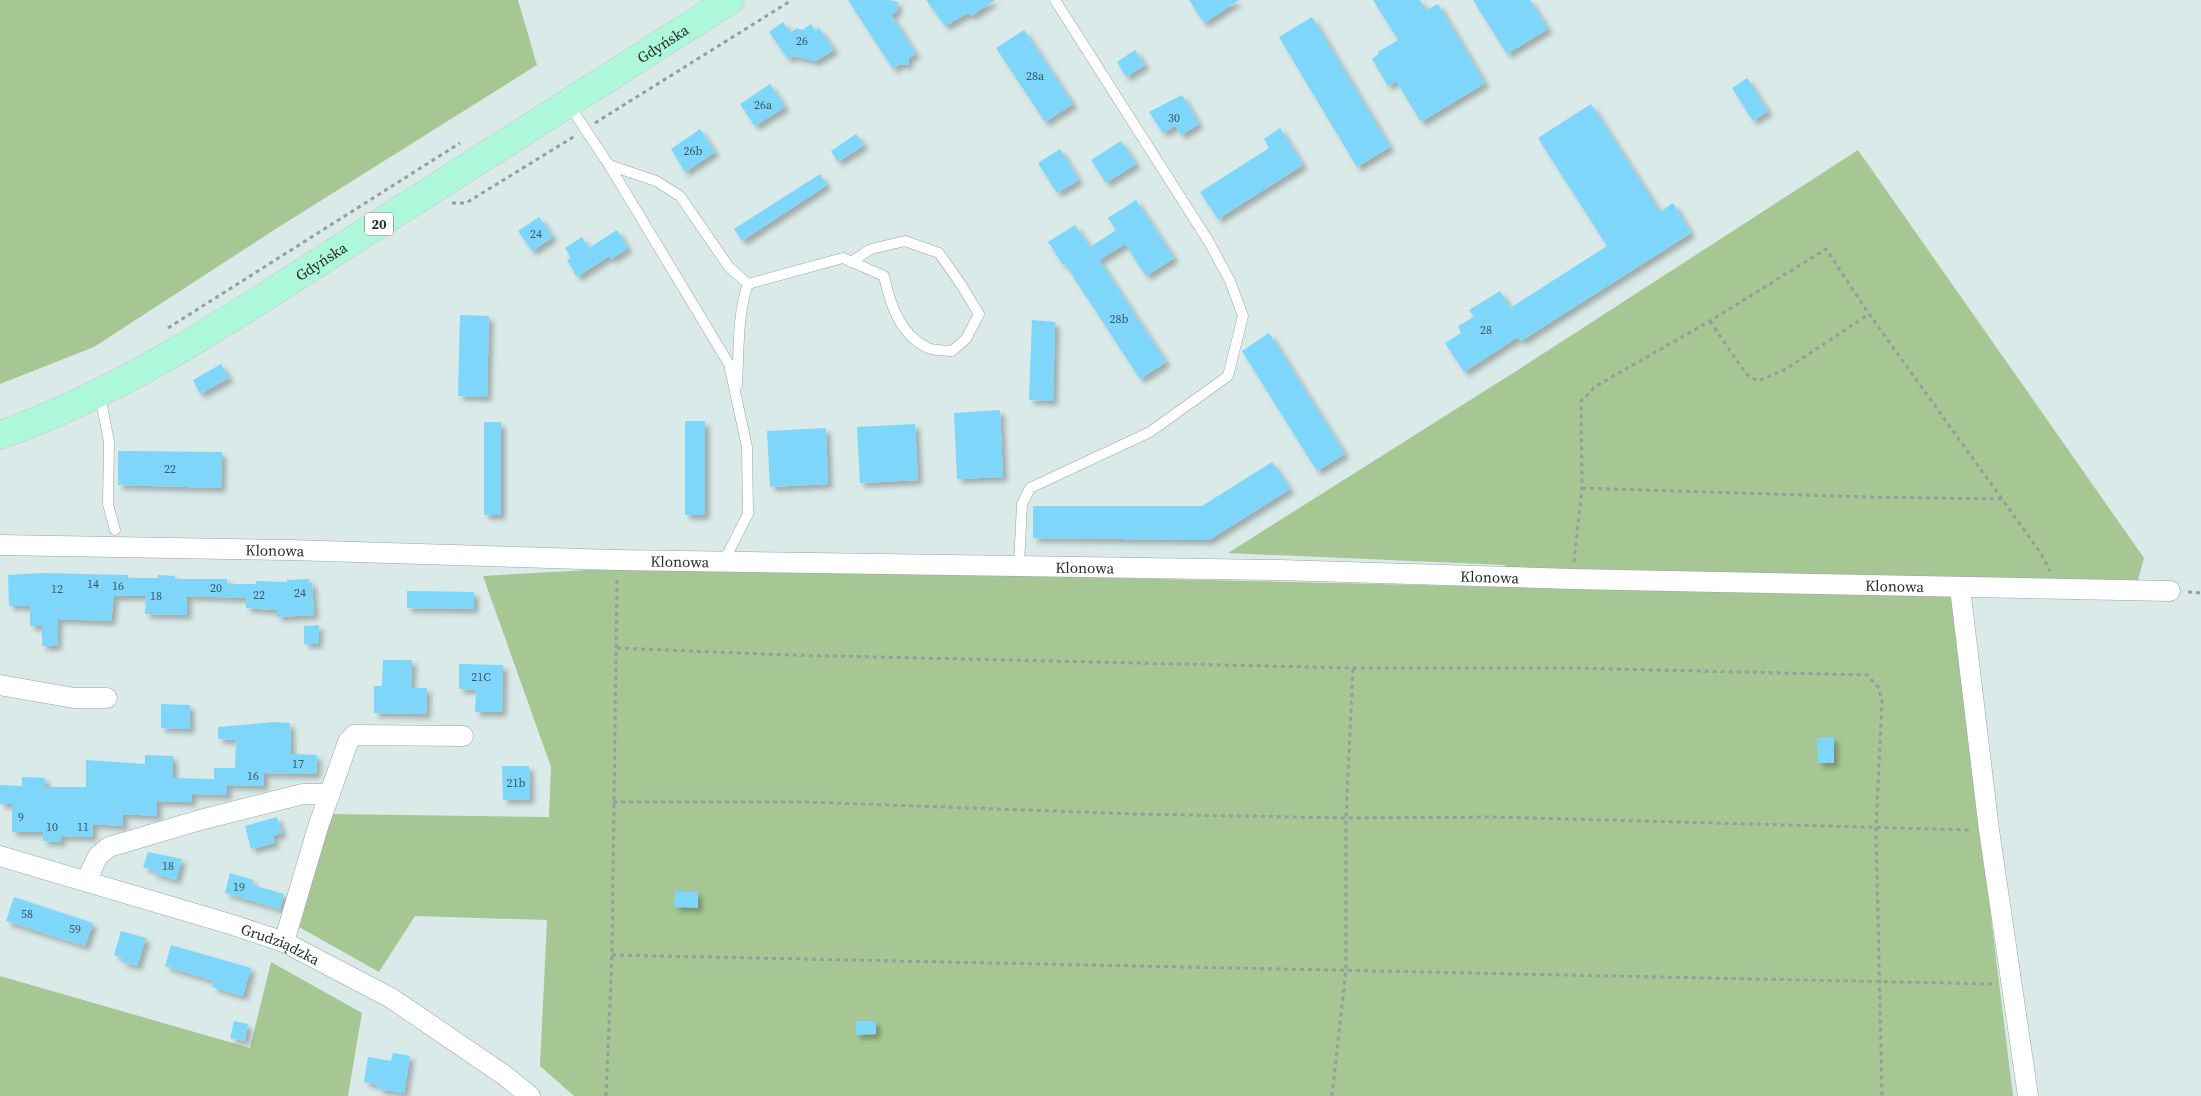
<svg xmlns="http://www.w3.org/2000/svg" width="2201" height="1096" font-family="'Source Serif 4',serif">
	<defs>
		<filter id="shadow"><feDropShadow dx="4.5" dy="4.5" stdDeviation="2.5" flood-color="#0004"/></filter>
	</defs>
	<rect width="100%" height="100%" fill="#d9eae9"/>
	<path fill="#a6c793" d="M0,0H518L537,65L274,230L94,347L0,384Z
		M1858,150L2144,558L2138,580L1954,579L1991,917L2013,1096H574L540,1066L547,920L415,916L379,972L299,927L331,814L549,817L551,767L483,576L641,567L1506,587L1505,565L1228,553L1521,368Z
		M271,962L362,1013L348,1096H0V976L250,1048Z"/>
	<path fill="#7ed6fa" filter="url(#shadow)" d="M848,0H890L898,2L897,11L891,15L916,54L909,58L908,65L900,64L893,69Z
		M926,0H995L971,16L968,13L945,26Z
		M1189,0H1239L1204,23Z
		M1373,0H1420L1426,10L1438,4L1485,83L1421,122L1396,81L1388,86L1372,59L1379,54L1378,52L1398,40Z
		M1473,0H1530L1548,29L1507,54Z
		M1312,17L1390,147L1357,167L1279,37Z
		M783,22L790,33L797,28L802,30L811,24L815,31L819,28L834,50L816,61L792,56L788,59L769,32Z
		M1024,30L1073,104L1045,122L996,48Z
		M1135,50L1145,65L1126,77L1117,62Z
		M1747,78L1768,111L1753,121L1732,88Z
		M770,84L785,107L755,126L740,104Z
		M1182,95L1199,124L1181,135L1175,126L1163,133L1149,112Z
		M1591,104L1660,212L1673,203L1691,233L1521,341L1518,337L1464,372L1445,343L1461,333L1458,326L1474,317L1469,310L1500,291L1510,308L1607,246L1538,138Z
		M1280,128L1303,165L1218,219L1200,192L1269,148L1264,139Z
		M700,129L715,152L685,172L671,149Z
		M856,134L864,145L838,162L831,151Z
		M1121,141L1136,164L1106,183L1091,160Z
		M1060,149L1079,180L1057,193L1038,163Z
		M820,174L827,185L742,241L734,229Z
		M1136,200L1174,258L1146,276L1125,244L1099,260L1166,362L1140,379L1065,264L1063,265L1048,242L1075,225L1090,247L1116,230L1108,218Z
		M539,217L553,237L532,251L518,231Z
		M617,230L628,248L611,259L609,256L577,277L567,260L571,258L565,248L582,237L589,248Z
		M460,315L489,316L487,397L458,396Z
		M1032,320L1055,322L1053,401L1029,400Z
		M1269,333L1345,454L1317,471L1242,351Z
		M221,364L229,378L200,394L193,380Z
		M1000,410L1003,477L957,479L954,413Z
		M685,421H705V515H685Z
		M484,422H501V515H484Z
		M915,424L918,480L860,483L857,427Z
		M826,428L828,484L770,487L767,431Z
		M118,451L222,452L221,488L118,485Z
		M1272,462L1290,489L1209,540L1033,538V506H1202Z
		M42,573L128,575V578H158V575L175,576V579H227V584H256V581L287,582V580L309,579V583H312L314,615L277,617V610L246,608V598L187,596V615L145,614L146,596H114L111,621L58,619L57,646H42V626H30V606H9L8,575Z
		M407,591L474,592V609L407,608Z
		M319,625L318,644H304V626Z
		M383,660H412L411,688H427L426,714L374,713V686H382Z
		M459,664L503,665L502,712H475L476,690L459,689Z
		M161,704L190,705V729L161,728Z
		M274,722L290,723L291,754L317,755L316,774L264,773V786L227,785V795L192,794V802L157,801V816L123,814V826L93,824L92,837L61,836V842L43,841V832H12V804H0V785L22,786V777L45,778V787H86V760L145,764V755L173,756V778L214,779V768H235L236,740L218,739V727Z
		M1834,737V763H1818L1817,738Z
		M502,766H529L530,799L503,800Z
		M277,817L282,833L273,836L275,843L251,849L245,826Z
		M148,852L182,859L176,880L153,873L154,870L143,867Z
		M230,873L253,880L252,885L284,894L280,909L225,893Z
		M675,891L698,892V908L674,907Z
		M14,897L93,923L85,946L6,921Z
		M121,931L146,938L137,966L122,962L123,958L114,955Z
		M171,945L251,968L243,996L212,987L214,981L165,966Z
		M234,1021L248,1024L245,1041L230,1038Z
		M856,1021H876V1034L856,1035Z
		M393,1053L410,1056L404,1093L378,1089L379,1085L364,1082L368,1057L391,1061Z"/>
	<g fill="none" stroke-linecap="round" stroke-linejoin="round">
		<g stroke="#96a6a5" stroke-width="11">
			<path id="service" d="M569,105L609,165L729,364L747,447L748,514L724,561
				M609,165L656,181L680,196L729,267L748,284C737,315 739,353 737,385
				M748,284L843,258L884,276C890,304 900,335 928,348C935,351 945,350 952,351L966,339L979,314L960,283L939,253L905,241L871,249L851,262
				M100,395L109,442L108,504L115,530
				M1019,565L1022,504L1030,488L1150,432L1228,376L1243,316L1230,281L1209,242L1055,0"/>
		</g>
		<g stroke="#96a6a5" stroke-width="21">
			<g id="minor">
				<path id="s1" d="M0,545L290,550L615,560L1279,570L1572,579L2170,591"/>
				<path d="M1960,588L1989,830L2028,1096"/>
				<path d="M0,685L74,698H107"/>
				<path id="s2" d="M0,856L233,925L284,942L391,998L504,1075L530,1096"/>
				<path d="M86,881L98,856L109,847L200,820L303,794H330"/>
				<path d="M284,942L318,827L348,742L354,735L463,736"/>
			</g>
		</g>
		<g stroke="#c7c8c8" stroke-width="29">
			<g id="primary">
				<path id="s3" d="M0,435C125,391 233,317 344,246C473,164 602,82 730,0"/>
			</g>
		</g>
		<path stroke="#929f9e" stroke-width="3" stroke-dasharray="4 4" stroke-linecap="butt" d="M595,123L792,0
			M452,203H466L575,136
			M1710,321L1746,374L1758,381L1786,369L1869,314
			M168,328L460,143
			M1582,488L1869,497L2001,499
			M1574,562L1582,488L1581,401L1596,386L1710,321L1826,249L1869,314L2040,552L2050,571
			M2188,592L2201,593
			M617,648L789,655L1353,668H1573L1867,675L1879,688L1882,702L1876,828L1882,1096
			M613,802H806L1136,814L1346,818L1494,817L1972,830
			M612,955L1994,984
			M606,1096L612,955L617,577
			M1332,1096L1346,969V818L1353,668"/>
		<use href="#service" stroke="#fff" stroke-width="10"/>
		<use href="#minor" stroke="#fff" stroke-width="20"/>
		<use href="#primary" stroke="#adf8da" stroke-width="28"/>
	</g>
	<g text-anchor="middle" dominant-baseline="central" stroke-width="4" stroke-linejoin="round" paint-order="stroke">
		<g font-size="12" fill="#3d5760">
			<text x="802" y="41">26</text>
			<text x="1035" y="76">28a</text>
			<text x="763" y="105">26a</text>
			<text x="1174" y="118">30</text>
			<text x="693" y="151">26b</text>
			<text x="536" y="234">24</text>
			<text x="1119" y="319">28b</text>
			<text x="1486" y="330">28</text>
			<text x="170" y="469">22</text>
			<text x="93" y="584">14</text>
			<text x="118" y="586">16</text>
			<text x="216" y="588">20</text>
			<text x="57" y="589">12</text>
			<text x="300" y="593">24</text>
			<text x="259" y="595">22</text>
			<text x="156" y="596">18</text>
			<text x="481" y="677">21C</text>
			<text x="298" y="764">17</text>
			<text x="253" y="776">16</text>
			<text x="516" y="783">21b</text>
			<text x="21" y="817">9</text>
			<text x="52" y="827">10</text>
			<text x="83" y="827">11</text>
			<text x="168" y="866">18</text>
			<text x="239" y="887">19</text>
			<text x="27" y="914">58</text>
			<text x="75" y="929">59</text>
		</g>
		<rect fill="#fff" stroke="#686c6c" stroke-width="1" x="365" y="212.5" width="28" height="23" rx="4"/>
		<g font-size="14" font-weight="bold" fill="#272d2d">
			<text x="379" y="224">20</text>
		</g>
		<g font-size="15" fill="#272d2d" stroke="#fff">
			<text stroke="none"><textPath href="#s3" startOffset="771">Gdyńska</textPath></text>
			<text stroke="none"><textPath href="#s3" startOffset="366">Gdyńska</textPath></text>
			<text stroke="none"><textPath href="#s1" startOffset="275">Klonowa</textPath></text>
			<text stroke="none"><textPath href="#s1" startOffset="680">Klonowa</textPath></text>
			<text stroke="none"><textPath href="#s1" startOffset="1085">Klonowa</textPath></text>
			<text stroke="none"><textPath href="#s1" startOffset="1490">Klonowa</textPath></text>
			<text stroke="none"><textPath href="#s1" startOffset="1895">Klonowa</textPath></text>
			<text stroke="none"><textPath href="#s2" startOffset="294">Grudziądzka</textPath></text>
		</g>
	</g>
</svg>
